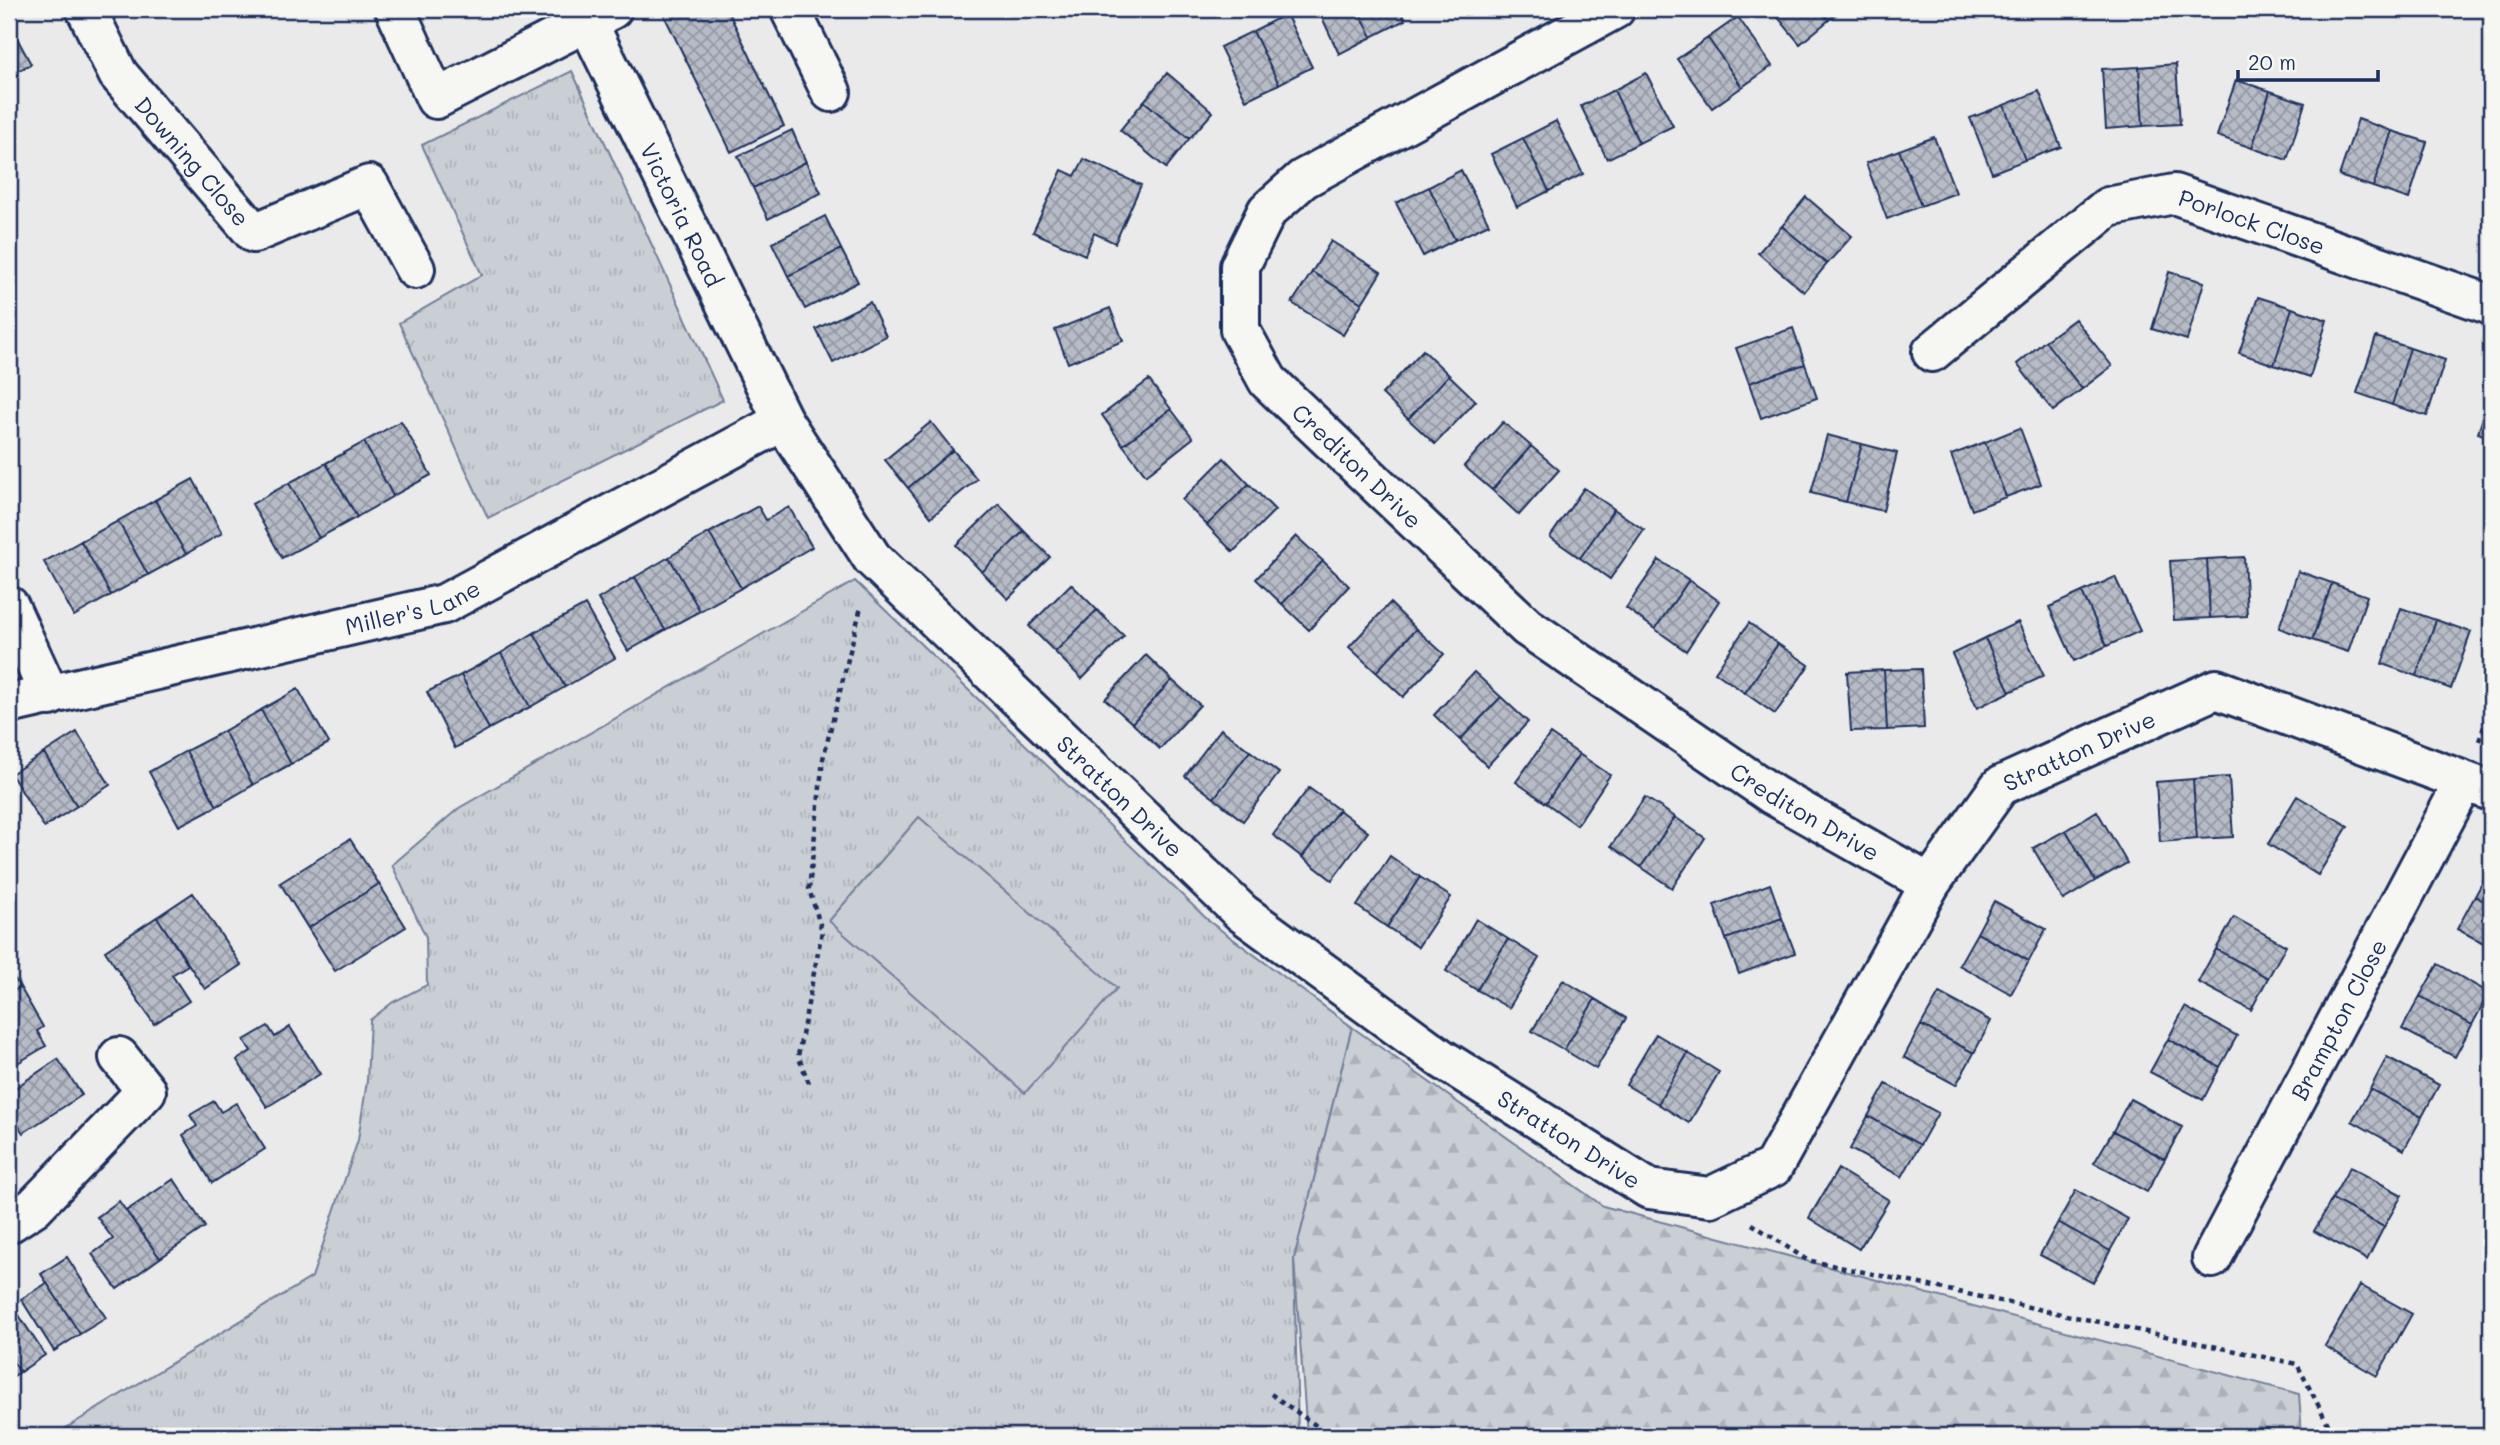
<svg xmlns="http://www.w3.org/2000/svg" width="2500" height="1445" font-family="Mali,sans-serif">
	<defs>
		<pattern id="grass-tufts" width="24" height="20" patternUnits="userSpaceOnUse" patternTransform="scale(1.75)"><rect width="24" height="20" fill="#caced5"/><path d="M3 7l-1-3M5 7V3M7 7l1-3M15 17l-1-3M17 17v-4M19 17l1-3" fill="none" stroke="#adb1b9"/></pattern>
		<pattern id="forest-firs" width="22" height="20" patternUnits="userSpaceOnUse" patternTransform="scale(1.75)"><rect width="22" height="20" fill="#caced5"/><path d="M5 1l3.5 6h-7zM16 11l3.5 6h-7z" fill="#adb1b9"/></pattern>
		<pattern id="building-cross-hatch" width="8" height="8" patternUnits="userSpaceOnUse" patternTransform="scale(1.75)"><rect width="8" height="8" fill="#b6bbc6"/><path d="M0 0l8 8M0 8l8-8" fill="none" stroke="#9398a4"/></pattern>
	</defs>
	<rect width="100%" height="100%" fill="#e9eae9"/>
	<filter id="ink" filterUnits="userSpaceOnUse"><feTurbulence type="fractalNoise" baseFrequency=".0143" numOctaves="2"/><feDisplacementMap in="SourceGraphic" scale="14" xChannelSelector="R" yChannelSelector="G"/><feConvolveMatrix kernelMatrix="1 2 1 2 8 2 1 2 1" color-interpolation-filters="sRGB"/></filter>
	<g filter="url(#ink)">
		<path fill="url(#grass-tufts)" stroke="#727e9a" stroke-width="2" d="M572,71L723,400L488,518L399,323L482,275L422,145Z
			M855,581L1210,922L1352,1027L1294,1259L1298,1436H53L312,1277L358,1140L367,1081L370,1020L393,1002L427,985L426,937L392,865L459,808Z"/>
		<path fill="url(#forest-firs)" stroke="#727e9a" stroke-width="2" d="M1352,1027L1603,1206L2299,1394L2302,1436H1307L1294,1259Z"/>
		<path fill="#caced5" stroke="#727e9a" stroke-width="2" d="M919,817L1117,988L1025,1093L829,921Z"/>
		<path fill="url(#building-cross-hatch)" stroke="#1b2f5e" stroke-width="2" d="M661,9H727L784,126L731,152Z
			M1318,9H1358L1372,37L1339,54Z
			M1358,9H1400L1405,20L1372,37Z
			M1771,9H1819L1829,20L1800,44Z
			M1819,9H1843L1829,20Z
			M1286,14L1312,67L1279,84L1253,31Z
			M1738,17L1772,66L1742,87L1708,38Z
			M11,27L31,64L9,76V28Z
			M1253,31L1279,84L1246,100L1220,47Z
			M1708,38L1742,87L1712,108L1677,59Z
			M2176,64L2180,124L2143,126L2139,67Z
			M2139,67L2143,126L2106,129L2102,69Z
			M1167,73L1213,112L1189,139L1144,101Z
			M1646,73L1673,126L1639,143L1614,90Z
			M2236,80L2270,91L2252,148L2217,136Z
			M1614,90L1639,143L1607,159L1581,106Z
			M2039,91L2061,147L2025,160L2004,105Z
			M2270,91L2305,103L2287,160L2252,148Z
			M1144,101L1189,139L1166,168L1120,130Z
			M2004,105L2025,160L1992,173L1970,118Z
			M2358,119L2392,131L2373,187L2339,176Z
			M1556,121L1583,174L1549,191L1523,138Z
			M792,130L806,162L753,188L738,156Z
			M2392,131L2427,142L2409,199L2373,187Z
			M1934,137L1956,193L1921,206L1899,150Z
			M1523,138L1549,191L1517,207L1491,154Z
			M1899,150L1921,206L1887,219L1866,163Z
			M1084,159L1141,185L1115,243L1094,233L1085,255L1033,232L1062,170L1075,176Z
			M806,162L821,193L768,219L753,188Z
			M1461,170L1489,224L1455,240L1429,187Z
			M1429,187L1455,240L1423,256L1396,203Z
			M1806,197L1852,236L1827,264L1782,226Z
			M825,216L841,249L788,276L772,243Z
			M1782,226L1827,264L1804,292L1758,253Z
			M1331,241L1381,272L1362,303L1312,272Z
			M841,249L858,282L805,309L788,276Z
			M1312,272L1362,303L1343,335L1292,303Z
			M2169,272L2204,282L2187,340L2152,329Z
			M2258,297L2292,308L2274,365L2239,353Z
			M870,302L886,336L833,363L816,329Z
			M1110,308L1123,341L1068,363L1055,330Z
			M2292,308L2327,320L2310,377L2274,365Z
			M2075,319L2112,366L2082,389L2045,341Z
			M1793,328L1805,364L1749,383L1736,348Z
			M2376,337L2410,348L2392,405L2357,393Z
			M2045,341L2082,389L2053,411L2017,364Z
			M2410,348L2445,360L2427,416L2392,405Z
			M1423,350L1449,375L1408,419L1382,394Z
			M9,354L16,367L9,371Z
			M1805,364L1817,398L1761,418L1749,383Z
			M1449,375L1476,401L1435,444L1408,419Z
			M1149,380L1171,409L1123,445L1102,415Z
			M2491,393V438L2478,433Z
			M1171,409L1193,438L1146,475L1123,445Z
			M401,421L431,475L393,496L364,442Z
			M931,422L953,450L908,488L885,460Z
			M1503,422L1531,446L1492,490L1464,466Z
			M2020,428L2041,484L2006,497L1985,442Z
			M1827,435L1862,444L1846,502L1811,493Z
			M364,442L393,496L357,517L326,463Z
			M1985,442L2006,497L1972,510L1951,455Z
			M1862,444L1897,453L1883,511L1846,502Z
			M1531,446L1559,470L1519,515L1492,490Z
			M953,450L977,479L931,517L908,488Z
			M1224,458L1249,484L1207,525L1182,500Z
			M326,463L357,517L319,538L289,483Z
			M193,479L222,533L186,554L155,500Z
			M289,483L319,538L282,558L252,504Z
			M1249,484L1275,510L1233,552L1207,525Z
			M1584,488L1614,509L1580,558L1550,537Z
			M155,500L186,554L148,575L118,521Z
			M999,504L1024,531L982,572L956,545Z
			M758,506L766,520L789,507L812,547L741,588L709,533Z
			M1614,509L1644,530L1610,579L1580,558Z
			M118,521L148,575L111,595L81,541Z
			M1024,531L1050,557L1008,599L982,572Z
			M709,533L741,588L700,611L669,557Z
			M1296,536L1323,561L1282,604L1256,579Z
			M81,541L111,595L74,616L44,562Z
			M669,557L700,611L665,630L635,577Z
			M2244,557L2247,616L2210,618L2207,559Z
			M2207,559L2210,618L2174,620L2170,561Z
			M1659,560L1689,580L1655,629L1626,608Z
			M1323,561L1349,586L1309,630L1282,604Z
			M2298,571L2332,583L2312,640L2279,628Z
			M635,577L665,630L628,651L598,599Z
			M2115,577L2140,631L2107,646L2082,592Z
			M1689,580L1719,601L1686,651L1655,629Z
			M2332,583L2367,596L2348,652L2312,640Z
			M1071,584L1097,610L1055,652L1029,626Z
			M2082,592L2107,646L2074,661L2049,607Z
			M1390,603L1416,629L1376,672L1349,647Z
			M585,605L615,658L565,687L534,633Z
			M2401,608L2436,620L2416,676L2382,664Z
			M1097,610L1124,636L1082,679L1055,652Z
			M2436,620L2471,632L2451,689L2416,676Z
			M2018,622L2044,676L2010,692L1985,638Z
			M1749,623L1778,644L1745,693L1715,672Z
			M1416,629L1444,654L1403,697L1376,672Z
			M534,633L565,687L530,707L501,653Z
			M1985,638L2010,692L1977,708L1952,654Z
			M1778,644L1809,665L1775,714L1745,693Z
			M501,653L530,707L489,729L461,675Z
			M1146,655L1172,680L1132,723L1105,699Z
			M1921,669L1924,728L1887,730L1884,670Z
			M1884,670L1887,730L1851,731L1847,672Z
			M1474,672L1501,697L1460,740L1434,715Z
			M461,675L489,729L455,748L427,692Z
			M1172,680L1200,705L1160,749L1132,723Z
			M298,689L329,743L291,764L261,710Z
			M1501,697L1528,722L1487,766L1460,740Z
			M261,710L291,764L253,785L224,731Z
			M1221,729L1250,751L1214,798L1185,776Z
			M224,731L253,785L217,806L186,751Z
			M77,732L110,785L77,806L44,753Z
			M1550,734L1579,754L1546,803L1516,782Z
			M186,751L217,806L179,826L149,772Z
			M1250,751L1279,773L1243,821L1214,798Z
			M44,753L77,806L44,827L11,774Z
			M1579,754L1610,775L1577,825L1546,803Z
			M2229,777L2233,837L2197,839L2193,779Z
			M2193,779L2197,839L2160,842L2156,782Z
			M1309,788L1339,810L1302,857L1273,835Z
			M2297,796L2348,826L2318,875L2268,844Z
			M1645,797L1675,817L1641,867L1611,846Z
			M1339,810L1368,832L1332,880L1302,857Z
			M2097,811L2127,863L2095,881L2066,830Z
			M1675,817L1705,838L1672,888L1641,867Z
			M2066,830L2095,881L2063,900L2033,848Z
			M350,839L379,884L308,928L280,883Z
			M1390,856L1420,877L1387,927L1357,906Z
			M2491,867V905L2475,896Z
			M1420,877L1451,897L1418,947L1387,927Z
			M379,884L406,927L335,971L308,928Z
			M1770,884L1782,918L1726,939L1714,905Z
			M193,893L241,965L205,989L157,917Z
			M2475,896L2491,905V947L2457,929Z
			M1994,901L2046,929L2029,961L1977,933Z
			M157,917L188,965L172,975L189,1001L154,1024L105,951Z
			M2234,917L2286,946L2268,978L2216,949Z
			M1782,918L1795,953L1739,974L1726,939Z
			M1476,919L1508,939L1477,990L1446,971Z
			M1977,933L2029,961L2011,994L1959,965Z
			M1508,939L1539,958L1509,1008L1477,990Z
			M2216,949L2268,978L2251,1010L2198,982Z
			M2438,964L2489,993L2472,1025L2420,996Z
			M9,970L20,987L9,994Z
			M1563,980L1595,999L1564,1050L1532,1031Z
			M20,987L43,1027L37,1031L46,1046L9,1068V994Z
			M1939,993L1991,1021L1974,1053L1921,1025Z
			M2420,996L2472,1025L2455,1057L2402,1029Z
			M1595,999L1626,1018L1596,1069L1564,1050Z
			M2185,1007L2237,1036L2220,1067L2168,1039Z
			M1921,1025L1974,1053L1956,1085L1904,1057Z
			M268,1026L275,1037L290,1027L320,1074L267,1107L237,1060L251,1051L244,1040Z
			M1656,1034L1688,1053L1658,1104L1626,1085Z
			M2168,1039L2220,1067L2203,1100L2150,1072Z
			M1688,1053L1719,1072L1689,1123L1658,1104Z
			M2387,1057L2439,1085L2422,1117L2370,1089Z
			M58,1059L82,1095L23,1133L9,1112V1092Z
			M1886,1084L1938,1113L1920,1145L1868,1116Z
			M2370,1089L2422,1117L2404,1150L2352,1121Z
			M2130,1099L2182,1127L2165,1159L2113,1131Z
			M214,1101L221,1112L236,1103L265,1149L212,1183L183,1135L197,1126L190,1115Z
			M1868,1116L1920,1145L1902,1177L1850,1149Z
			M2113,1131L2165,1159L2147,1192L2094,1163Z
			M2350,1167L2402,1195L2384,1227L2332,1199Z
			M1838,1169L1889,1200L1859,1249L1809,1218Z
			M174,1179L205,1227L160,1258L126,1211Z
			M2076,1190L2128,1219L2110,1251L2058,1222Z
			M2332,1199L2384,1227L2367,1260L2314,1231Z
			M119,1201L160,1258L117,1289L92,1254L113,1239L97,1217Z
			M2058,1222L2110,1251L2093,1283L2040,1255Z
			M67,1257L106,1318L80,1334L41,1274Z
			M47,1283L80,1334L54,1351L21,1299Z
			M2360,1285L2412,1314L2377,1376L2325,1346Z
			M11,1303L45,1355L20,1372L9,1355V1305Z
			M9,1355L20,1372L9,1379Z"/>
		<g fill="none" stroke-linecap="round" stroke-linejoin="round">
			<g stroke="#1b2f5e" stroke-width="44">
				<g id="minor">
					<path id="s1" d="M86,9L118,74L254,233L369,185L415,269"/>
					<path d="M395,9L436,99L612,9"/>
					<path id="s2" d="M581,9L783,421L872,558L1242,913L1442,1059L1649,1189L1710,1197L1773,1167L1930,884L2000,786L2216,689L2491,791"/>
					<path d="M790,9L831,92"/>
					<path id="s3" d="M1615,9L1303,179L1267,211L1240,266V330L1268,381L1527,627L1773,795L1930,884"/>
					<path id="s4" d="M1932,352L2108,207L2174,194L2491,305"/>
					<path d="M9,606L50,696"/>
					<path id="s5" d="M9,704L444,604L783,421"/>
					<path d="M9,1223L34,1207L146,1091L119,1057"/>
					<path id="s6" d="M2212,1258L2464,782"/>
				</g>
			</g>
			<path stroke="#1b2f5e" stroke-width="4.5" stroke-dasharray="5 5" stroke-linecap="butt" d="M2479,741L2491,707
				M809,1083L798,1056L822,931L809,889L823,759L861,607
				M1752,1224L1807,1260L2297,1364L2328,1424L2325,1436
				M1271,1394L1331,1436"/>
			<use href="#minor" stroke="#f6f6f2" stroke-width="38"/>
		</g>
	</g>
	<g text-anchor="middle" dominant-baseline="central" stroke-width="5" stroke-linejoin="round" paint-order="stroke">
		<g font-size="23" fill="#1b2f5e" stroke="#f6f6f2">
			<text stroke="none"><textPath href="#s1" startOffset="187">Downing Close</textPath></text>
			<text stroke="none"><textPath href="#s2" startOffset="229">Victoria Road</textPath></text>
			<text stroke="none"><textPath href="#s4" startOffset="378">Porlock Close</textPath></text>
			<text stroke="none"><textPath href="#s3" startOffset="710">Crediton Drive</textPath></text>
			<text stroke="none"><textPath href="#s5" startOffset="415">Miller's Lane</textPath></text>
			<text stroke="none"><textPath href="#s2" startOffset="2289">Stratton Drive</textPath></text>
			<text stroke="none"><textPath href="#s2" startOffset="966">Stratton Drive</textPath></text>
			<text stroke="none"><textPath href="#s3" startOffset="1278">Crediton Drive</textPath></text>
			<text stroke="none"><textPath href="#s6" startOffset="270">Brampton Close</textPath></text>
			<text stroke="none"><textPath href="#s2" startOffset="1533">Stratton Drive</textPath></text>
		</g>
	</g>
	<rect width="2500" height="1445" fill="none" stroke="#f6f6f2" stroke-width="35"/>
	<rect x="18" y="18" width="2465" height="1410" fill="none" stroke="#1b2f5e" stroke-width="2.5" filter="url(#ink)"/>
	<path d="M2238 70v10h140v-10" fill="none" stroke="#1b2f5e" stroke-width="3.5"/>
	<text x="2248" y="70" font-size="21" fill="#1b2f5e" stroke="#f6f6f2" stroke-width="5" paint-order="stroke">20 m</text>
</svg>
